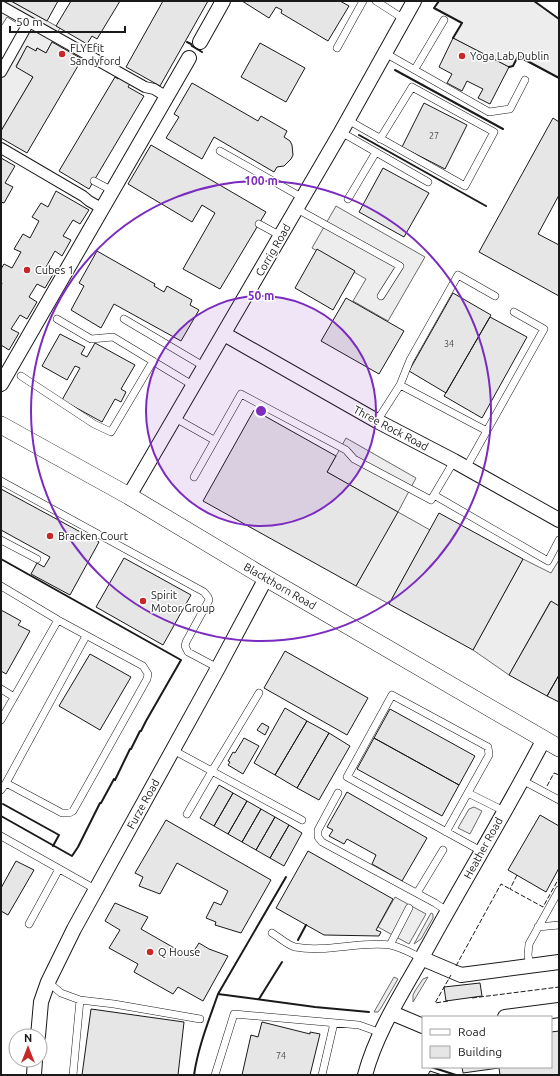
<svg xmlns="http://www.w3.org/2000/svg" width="560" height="1076" font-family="Ubuntu,sans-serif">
	<rect width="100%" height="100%" fill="#fff"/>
	<path fill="#ededed" stroke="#6a6a6a" d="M1,1H11L60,28L46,53L37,48L36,51L27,47L16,66L33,77L1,131V61L22,26L7,17L2,25L1,24Z
		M439,1H534L559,19V78L518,57L513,66L509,67L453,38L462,23L434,8Z
		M336,206L425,257L388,321L353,301L366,279L312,248Z
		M346,438L416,478L398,512L430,530L389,604L356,586L397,512L327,472Z
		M523,559L551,573L559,560V606L550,602L509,675L473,650Z
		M474,807L482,811L470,834L458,828L469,809Z
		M395,897L426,914L409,944L378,927Z
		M431,913L433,914V918L421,939L414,944Z
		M394,977L398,979L381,1008L378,1012H374Z
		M428,977L413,1002V995L415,991L423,979Z"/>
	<path fill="#e6e6e6" stroke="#1a1a1a" d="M11,1H58L47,21Z
		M71,1H120L97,39L92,36L87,44L56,26Z
		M163,1H208L160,86L126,67Z
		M242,1H340L349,6L328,41L281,13L282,10L276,7L269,18Z
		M453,38L509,67L490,104L478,98L483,89L467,81L462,91L447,83L452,74L439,67Z
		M52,42L82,59L27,153L1,138V131L33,77L16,67L27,46L36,51L37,48L46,53Z
		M260,43L305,68L286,102L241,77Z
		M120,76L131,82L128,87L144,96L89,189L59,171L115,77L118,79Z
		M192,83L258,121L261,116L287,131L284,137L290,141L292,145L293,155L291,159L284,166L277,167L274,172L214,137L202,159L166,138L179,117L174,114Z
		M424,103L467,125L445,169L402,147Z
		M553,118L559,122V195L538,234L559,245V296L479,252Z
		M151,145L266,212L220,289L183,269L215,213L202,205L192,222L128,184Z
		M1,158L15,166L5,183L13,187L4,203L1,202Z
		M383,168L429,193L404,237L359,212Z
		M56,191L89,210L80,224L73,220L63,236L71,240L62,256L55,251L46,267L55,271L45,288L37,284L29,297L37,302L27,319L20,315L11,329L19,333L9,350L1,345V286L2,283H1V269L4,264L12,268L21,252L14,249L23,234L30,238L39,221L32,217L41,203L48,207Z
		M317,249L355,271L333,310L295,288Z
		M97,251L155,284L154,286L164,292L167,286L192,300L190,305L199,310L181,341L114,304L101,328L71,310L84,286L79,283Z
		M453,293L491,315L446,393L409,371Z
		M346,298L404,331L379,374L321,341Z
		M490,317L527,337L482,418L444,396Z
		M60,334L85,347L81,354L87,357L95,343L135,365L121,389L126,392L121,402L115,399L102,422L62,400L80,368L75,366L67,380L42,366Z
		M254,410L336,456L327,472L398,512L356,586L203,501Z
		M1,489L99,542L70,595L31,574L37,563L44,567L50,557L1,530Z
		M439,513L523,559L473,650L389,604Z
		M124,558L191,595L163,645L96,607Z
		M551,601L559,606V675L547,696L509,675Z
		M1,610L21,621L18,625L30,631L6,674L1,671Z
		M285,651L368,698L347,735L264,688Z
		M90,654L131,677L100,730L59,706Z
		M559,675V702L547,696Z
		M285,708L307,721L275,775L254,763Z
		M390,709L475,756L459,785L374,738Z
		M307,721L329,733L297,788L275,775Z
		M262,723L269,727L265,735L257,730Z
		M329,733L350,746L319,800L297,788Z
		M244,738L259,746L243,774L228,765L230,762L228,761L233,752L235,753Z
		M374,738L459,785L442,816L357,769Z
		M219,785L233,793L214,826L200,818Z
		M347,792L427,838L402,881L372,864L376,855L347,839L344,844L329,836L333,830L327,827Z
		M233,793L247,801L228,834L214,826Z
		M247,801L261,809L242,842L228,834Z
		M261,809L275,817L256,850L242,842Z
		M540,815L559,826V868L546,892L508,870Z
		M275,817L289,825L270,858L256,850Z
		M166,820L271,880L241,933L215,925L216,922L206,918L214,902L221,905L228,891L177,863L160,894L139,886L143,877L135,873Z
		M289,825L302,833L284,866L270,858Z
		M308,851L393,899L376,930L381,932L379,936L324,935L276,908Z
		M16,861L34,870L8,915L1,911V888Z
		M115,903L148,917L141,929L190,957L199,943L209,949L228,956L203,1001L178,987L173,994L134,972L138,964L109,948L120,930L105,921Z
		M480,983L482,996L446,1001L444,987Z
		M91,1009L184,1022L178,1075H82Z
		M262,1022L310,1034V1032L320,1034L310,1075H242L251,1035L258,1037Z
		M559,1031V1075H500L499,1068L463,1073L462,1067H551V1032Z
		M430,1071L442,1075H428Z"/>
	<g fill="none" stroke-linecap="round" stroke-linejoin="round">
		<g stroke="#1a1a1a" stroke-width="8">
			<path id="service" d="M376,1L404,19
				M337,48L363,1
				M385,53L489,112L510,109L525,80
				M415,69L444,20
				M348,120L360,127L465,186L494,132L412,87L380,139
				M341,132L428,182
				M220,151L303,198
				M94,181L113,191
				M348,199L376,152
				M297,209L400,266L381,296
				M259,224L281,236
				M57,319L91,339L113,337L194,386
				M124,319L205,367
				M21,376L94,424L111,432L153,361
				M400,385L487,431
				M175,418L214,440
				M377,421L400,385L410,360L458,275L495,296
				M466,468L544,329L514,312
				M194,477L241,394L346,450L354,459L431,500L454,461
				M1,481L204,592L208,597L209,600L186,642L185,646L188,652L218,668
				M434,495L548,561L559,540
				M1,540L37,559
				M1,586L58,620L143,666L148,674L147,679L73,811L69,813H62L6,783L86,636
				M1,689L14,697
				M1,720L58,620
				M173,750L302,820
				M522,780L559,800
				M1,790L6,783
				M338,793L318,830V837L322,842L435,903L447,911
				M468,793L504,811
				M187,814L212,771L259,693
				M446,832L489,755L488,747L392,695L347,777L481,851
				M1,836L95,889
				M417,893L443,850
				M29,924L59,869
				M538,927L559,925
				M272,933C279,937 287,945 295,947C326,953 359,941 390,945C401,947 411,953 421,958
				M390,945L409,908
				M530,966L528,955L529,944L559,890
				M48,982L61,993L80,1000L114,1004L200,1019
				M73,1075L80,1000
				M215,1075L234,1014L359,1025L381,1033
				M322,1075L334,1023"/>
		</g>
		<g stroke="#1a1a1a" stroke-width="12">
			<path id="pedestrian" d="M1,6L145,87L154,89L167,97
				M1,72L29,22
				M1,148L83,196L89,201L103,209"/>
		</g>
		<g stroke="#1a1a1a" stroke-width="16">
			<path id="minor" d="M200,42L223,1
				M224,334L377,421L454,461L559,520
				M1,384L189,58
				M129,496L341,132L414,1
				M421,958L461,975L559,962
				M392,1013L423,1026
				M505,1017L559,1010
				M38,1036L41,1002L48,982L74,929L218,668L266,578
				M34,1075L35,1060
				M365,1075C376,1034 399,998 420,961C460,887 505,814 544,739"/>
		</g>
		<g stroke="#1a1a1a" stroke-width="18">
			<path id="tertiary" d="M1,425L129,496L266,578L559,748"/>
		</g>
		<use href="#service" stroke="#fff" stroke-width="7"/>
		<use href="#pedestrian" stroke="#fff" stroke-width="10"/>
		<use href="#minor" stroke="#fff" stroke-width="14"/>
		<use href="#tertiary" stroke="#fff" stroke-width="17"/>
		<path stroke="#1a1a1a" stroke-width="1" stroke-dasharray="5 2" stroke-linecap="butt" d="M547,786L554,773L559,775
			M517,875L510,889L543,907L559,878
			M456,966L501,884L510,889
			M472,998L559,987
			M448,1001L435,1003L451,975"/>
		<path stroke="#1a1a1a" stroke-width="2" d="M439,1L434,8L462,23L453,38
			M534,1L559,19
			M187,42L191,44L192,46L202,52
			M509,67L513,66L518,56L559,78
			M395,70L503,129
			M359,135L486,206
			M1,559L181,660L146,721L141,731H140L131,749H130L115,780L114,779L101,803H100L78,847L72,856L1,816
			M3,804L59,835L53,846
			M298,940L306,925
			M218,994L286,877
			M259,999L282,962
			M431,1067L456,1075
			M194,1075C198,1047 209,1020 218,994L315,1007L369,1012"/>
	</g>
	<circle cx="261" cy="411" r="115" fill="#7b2cbf" fill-opacity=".12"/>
	<g fill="none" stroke="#7b2cbf" stroke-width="2">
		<circle cx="261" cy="411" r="115"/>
		<circle cx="261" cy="411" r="230"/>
	</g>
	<g fill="#c62828" stroke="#fff" stroke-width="1.5">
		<circle cx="62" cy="54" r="4"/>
		<circle cx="462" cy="56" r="4"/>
		<circle cx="27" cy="270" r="4"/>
		<circle cx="50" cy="536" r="4"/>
		<circle cx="143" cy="601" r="4"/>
		<circle cx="150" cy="952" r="4"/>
	</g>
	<g text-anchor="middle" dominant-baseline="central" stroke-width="3" stroke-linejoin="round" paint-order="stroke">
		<g font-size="9" fill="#4d4d4d">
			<text x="434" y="136">27</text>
			<text x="449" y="344">34</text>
			<text x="281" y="1056">74</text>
		</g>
		<g font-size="11" fill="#1a1a1a" stroke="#fff" text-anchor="start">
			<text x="70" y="48">FLYEfit<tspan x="70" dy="13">Sandyford</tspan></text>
			<text x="470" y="56">Yoga Lab Dublin</text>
			<text x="35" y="270">Cubes 1</text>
			<text x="58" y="536">Bracken Court</text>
			<text x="151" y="595">Spirit<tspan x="151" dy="13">Motor Group</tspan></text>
			<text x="158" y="952">Q House</text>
		</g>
		<g font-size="11" fill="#1a1a1a" stroke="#fff">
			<text transform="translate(273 250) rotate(-60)">Corrig Road</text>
			<text transform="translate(391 428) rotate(28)">Three Rock Road</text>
			<text transform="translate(280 586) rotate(30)">Blackthorn Road</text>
			<text transform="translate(143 804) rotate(-61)">Furze Road</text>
			<text transform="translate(483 848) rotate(-61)">Heather Road</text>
		</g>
	</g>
	<circle cx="261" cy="411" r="6" fill="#7b2cbf" stroke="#fff" stroke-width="2"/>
	<g font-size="12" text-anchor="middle" font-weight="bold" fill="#7b2cbf" stroke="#fff" stroke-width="3" stroke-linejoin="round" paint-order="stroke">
		<text x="261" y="185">100 m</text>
		<text x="261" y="300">50 m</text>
	</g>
	<rect width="560" height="1076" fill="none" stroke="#1a1a1a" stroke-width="4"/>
	<rect x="422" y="1016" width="130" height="52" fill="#ffffff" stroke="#a3a3a3"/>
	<rect x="430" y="1029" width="20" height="6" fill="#ffffff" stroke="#a3a3a3"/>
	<text x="458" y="1036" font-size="12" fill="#1a1a1a">Road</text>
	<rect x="430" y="1046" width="20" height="12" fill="#e6e6e6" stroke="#a3a3a3"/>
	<text x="458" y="1056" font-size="12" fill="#1a1a1a">Building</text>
	<g transform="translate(28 1048)"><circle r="19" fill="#ffffff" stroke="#a3a3a3"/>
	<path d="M0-3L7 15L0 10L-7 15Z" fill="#c62828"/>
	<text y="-6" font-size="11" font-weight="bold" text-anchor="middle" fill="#1a1a1a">N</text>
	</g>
	<path d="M10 26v6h115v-6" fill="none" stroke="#1a1a1a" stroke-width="2"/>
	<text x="16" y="26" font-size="12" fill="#1a1a1a" stroke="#ffffff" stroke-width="3" paint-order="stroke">50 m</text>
</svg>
